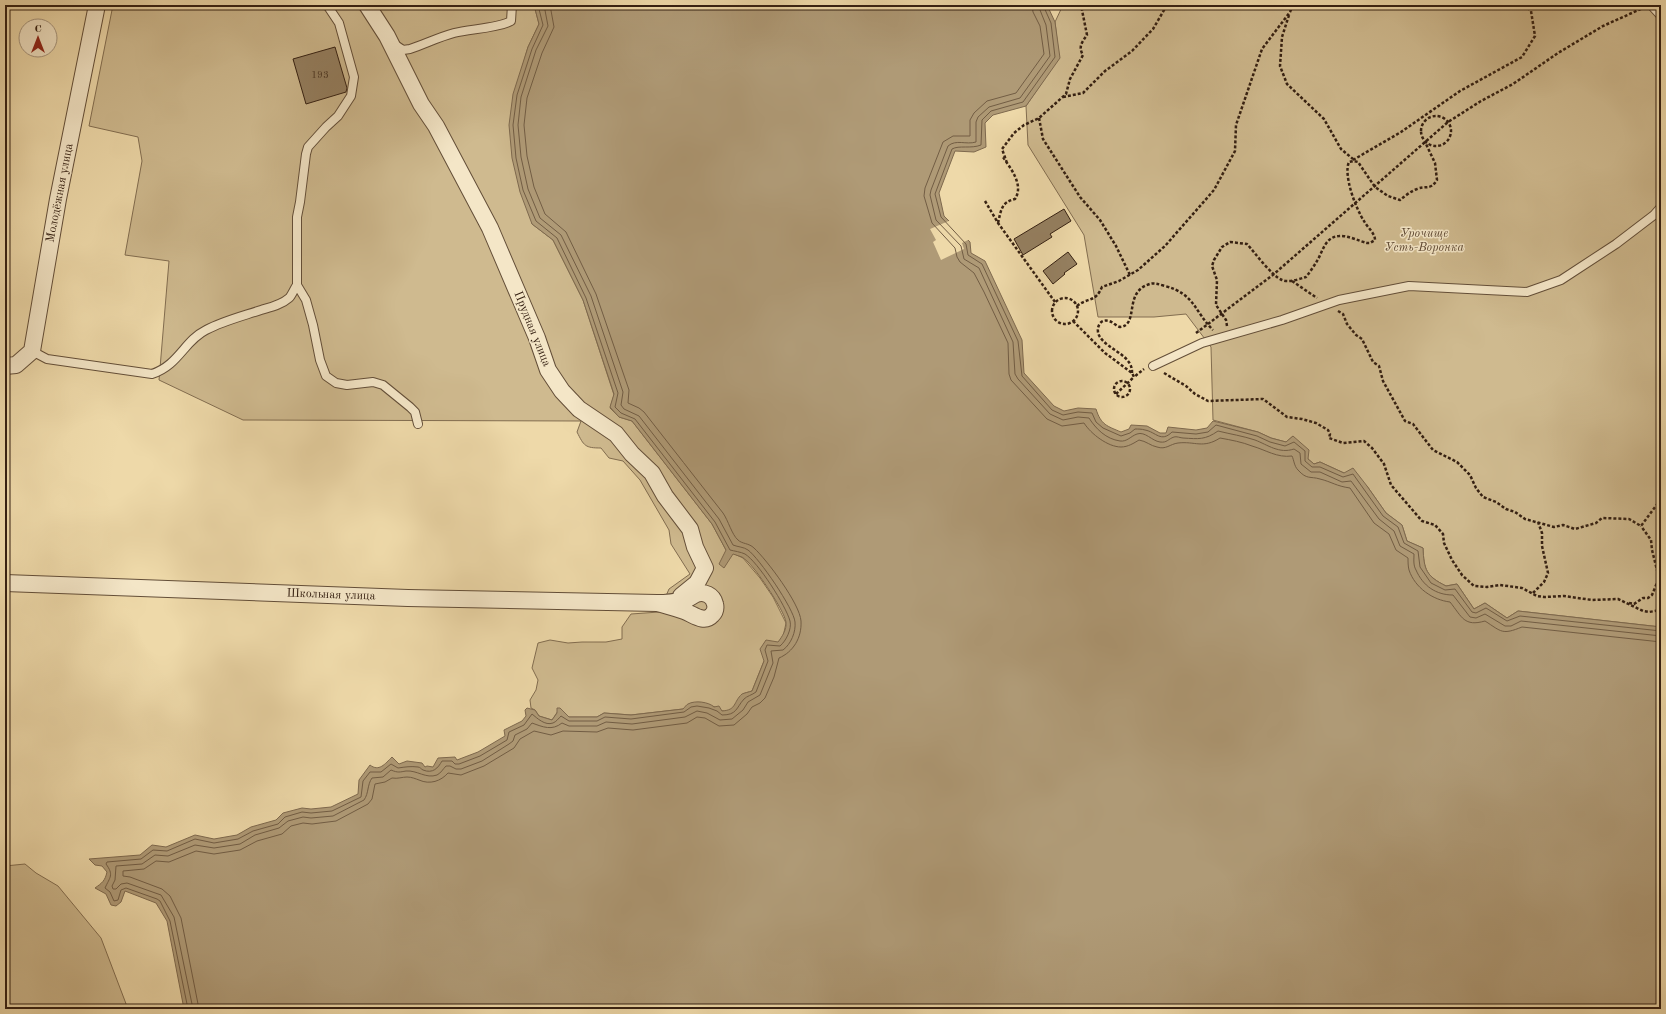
<svg xmlns="http://www.w3.org/2000/svg" width="1666" height="1014" font-family="'Old Standard TT',serif">
	<rect width="100%" height="100%" fill="#eed9a9"/>
	<filter id="stains"><feTurbulence type="fractalNoise" baseFrequency=".005" numOctaves="4"/><feColorMatrix values="0 0 0 0 .2 0 0 0 0 .09 0 0 0 0 .02 0 0 0 .5 -.17"/></filter>
	<radialGradient id="worn" r=".72"><stop offset=".6" stop-color="#630" stop-opacity="0"/><stop offset="1" stop-color="#630" stop-opacity=".3"/></radialGradient>
	<path fill="#cfba8f" stroke="#826d50" d="M113,5H534L539,24L528,47L522,68L532,224L553,240L583,300L614,395L610,408L619,417L632,421L712,524L726,550L743,558L760,578L773,597L786,623L783,637L764,661L752,691C749,692 745,693 743,694C736,699 735,713 723,711C720,711 717,708 715,707C703,702 693,700 683,709L631,715L604,713L597,717H569L560,708L552,720L539,716L535,710L531,708L530,700L536,690L538,680L532,668L538,643L550,640L568,643L582,642H606L622,639V627L631,614L659,612L669,589L690,574L671,544L669,530L640,480L623,461L609,458L601,448C585,448 584,446 577,432L581,421L243,420L159,380L169,261L125,255L142,161L138,137L89,126Z
		M1063,5H1661V627L1518,611L1507,618L1485,603L1474,609L1457,584L1446,586C1426,576 1424,570 1423,548L1407,541L1402,525L1386,513L1367,486L1344,473L1320,462L1314,464L1308,459L1293,436L1286,442L1271,438L1258,432L1213,420L1211,347L1186,314L1154,317H1098L1084,235L1028,145L1026,106L1059,58L1055,22Z
		M25,864L36,873L58,886L101,938L128,1009H5V866Z"/>
	<path fill="#af9a76" stroke="#7e694e" d="M534,5H1047L1055,22L1060,58L1026,106L993,115L985,123L986,147L974,152L955,151L939,193L944,216L970,242L971,253L985,261L1022,340L1024,373L1054,406L1064,411L1078,408L1096,409C1101,425 1107,426 1121,432L1129,429L1131,425L1147,426L1160,433H1166L1168,427L1196,430L1207,428L1213,421L1258,432L1271,438L1286,442L1293,436L1309,450L1308,459L1314,464L1320,462L1344,473L1353,468L1367,486L1386,513L1402,525L1407,541L1423,548C1424,570 1426,576 1446,586L1457,584L1474,609L1485,603L1507,618L1518,611L1661,627V1009H184L167,921L156,903L125,891L121,902L116,906L111,905L106,894L95,888C102,883 105,881 107,872L102,866L95,865L89,859L140,855L152,845L166,847L195,835L214,839L237,835L251,827L276,820L283,813L302,808L311,809L331,807L358,794L359,780L370,765C379,772 385,764 392,757L399,764L407,761L422,763L425,767L427,766L433,767L438,758L455,757L457,760L478,752L505,736L504,730L522,721L526,716L525,710L527,708L535,710L539,716L552,720L557,713V708H560L569,717H597L604,713L631,715L683,709C685,707 686,705 688,704C695,700 709,702 714,707L719,706L722,711C737,710 733,702 742,694C744,693 749,692 752,691L764,661L760,649L766,640L778,642C782,637 787,629 786,622C784,610 753,563 742,557C739,556 736,555 733,554L724,568L719,564L726,550L712,524L632,421L619,417L610,407L614,394L583,300L553,240L532,224L520,192L512,158L509,125L513,94L528,47L539,24Z"/>
	<path fill="#eed9a9" d="M951,220L970,239L962,243L964,249L941,260L933,242L936,240L930,229Z"/>
	<g fill="none" stroke-linecap="round" stroke-linejoin="round">
		<path stroke="#725d44" stroke-width="1" d="M1032,5L1033,12L1040,26L1044,54L1016,93L987,101L974,113L970,120V136H953L943,142L925,188L924,196L932,223L955,248L957,257L960,262L974,273L984,292L1008,343L1009,374L1011,380L1047,419L1062,426L1084,423C1091,434 1108,447 1121,447C1128,447 1134,443 1139,440C1146,441 1151,446 1157,447C1166,450 1170,444 1178,443C1195,441 1203,449 1220,438C1231,440 1242,442 1252,446C1266,450 1277,458 1292,456C1294,460 1294,466 1298,470C1307,480 1310,476 1320,479C1332,482 1336,486 1350,488L1374,523L1389,534L1396,550L1408,558C1408,562 1408,566 1409,570C1415,588 1433,600 1450,602C1462,617 1464,627 1485,621C1502,632 1502,635 1522,627L1661,642
			M1038,5L1046,25L1050,56L1020,98L989,107L978,117L976,122V142C966,145 956,139 948,146L931,190L930,195L936,220L961,246L964,259L979,268L1013,342L1015,374L1018,379L1050,414L1063,420L1078,417L1089,418C1096,429 1106,439 1120,441C1127,442 1131,436 1137,434C1145,431 1152,441 1160,442C1167,443 1168,439 1174,437C1176,436 1181,438 1183,438C1199,439 1205,440 1218,431C1230,434 1243,436 1255,440C1268,445 1279,454 1294,449L1300,453L1301,464L1311,472H1320L1342,482L1351,481L1379,519L1394,531L1400,546L1414,554C1414,559 1413,565 1416,570C1423,586 1436,595 1453,595L1470,617L1476,618L1485,614L1505,626H1511L1521,621L1661,636
			M1043,5L1051,23L1055,57L1023,102L991,111L982,120L981,145C971,149 959,145 952,149L935,194L941,217L966,244L968,255L982,264L1018,341L1022,376L1052,410L1063,415L1078,412L1092,413L1096,422L1103,428L1121,436L1130,433L1135,429C1138,429 1142,429 1145,430C1156,432 1161,443 1172,432L1196,434L1208,432L1216,425L1257,436L1270,442L1285,446L1294,442L1305,451V461L1312,467H1320L1343,477L1353,474L1383,516L1398,527L1404,543L1418,551L1420,567L1431,583L1445,590L1455,589L1472,612L1476,613L1486,608L1507,621L1520,616L1661,631
			M188,1009L170,921L160,901L157,899L126,888L121,890L118,900L114,901L110,892L105,888C110,877 114,875 106,864L107,862L141,859L153,850L167,851L195,839L214,843L238,839L253,831L278,824L285,817L302,812L311,813L332,811L361,797L363,781L370,772H381L391,764L398,768C405,767 411,766 418,767C420,767 421,769 423,770C433,774 438,768 442,761H452L455,764H459L480,756L507,740L509,732L524,725L532,714C537,718 545,726 553,723C556,722 559,718 561,716L569,721H597L605,717L631,719L684,712L691,707L697,706L709,708L717,711L722,715C737,715 736,708 744,699C747,696 752,695 756,692L768,661L765,650L767,645L780,646C786,641 792,629 790,621C786,606 758,562 745,554C741,552 734,551 730,550L715,522L635,419L621,413L615,407L618,393L586,298L557,238L536,221L523,190L516,158L513,125L517,95L532,49L543,25L538,5
			M193,1009L174,917L161,895L127,883L121,884L116,889H113L112,886L115,880L116,866L142,864L155,855L168,856L195,845L214,848L240,844L255,835L279,828L288,821L303,817L311,818L333,816L364,800C369,793 367,785 372,778L383,777L391,770C398,773 400,772 406,771C417,770 426,779 437,775C441,773 443,769 446,766H450L456,769H461L482,761L509,744L513,741L515,735L527,729L532,723C543,727 552,731 562,723L569,726H597L606,722L632,724L685,717L697,711L707,713L720,720L732,719L743,710L748,702L760,695L773,663L771,651L783,650C791,644 796,632 795,622C794,609 759,558 748,550C744,547 738,547 733,545L719,519L639,416L624,409L621,405L623,392L591,296L561,235L540,218L528,189L521,157L518,125L521,97L536,50L548,26L544,5
			M199,1009L181,918L170,896L162,889L130,877L123,876V871L144,869L156,861L169,862L196,851L214,854L240,850L257,841L282,834L291,826L303,823L312,824L336,821L368,804L372,799L375,784L385,782L392,778C398,779 402,777 407,777C412,777 416,779 419,780C430,785 441,781 448,773L461,775L484,766L514,748L520,739L534,731L551,735L563,731L597,732L608,728L633,730L687,723L697,717L705,718L719,726L734,725L747,714L752,707L760,703L765,698L774,677L779,658C793,652 802,638 801,621C800,604 767,560 754,548C749,543 742,544 738,540C732,535 728,520 723,513C697,479 670,446 644,412L639,408L628,403L629,390L596,294L566,232L545,214L534,187L527,156L524,125L527,98L542,53L554,27L550,5"/>
	</g>
	<path fill="#958061" stroke="#352012" d="M335,47L347,88L346,92L306,104L293,59Z
		M1064,209L1071,221L1050,234L1052,237L1023,255L1014,239Z
		M1068,252L1077,264L1064,273L1065,274L1053,284L1043,271Z"/>
	<g fill="none" stroke-linecap="round" stroke-linejoin="round">
		<g stroke="#634e38" stroke-width="10">
			<path id="lane" d="M327,5L339,23L354,77L351,96L338,116L326,127L308,147L306,154L300,202L297,217V285L306,300L313,325L320,360L326,376L336,383L347,385L373,382L383,385L410,407L415,412L418,424
				M1651,5L1661,16
				M394,44L403,50L410,49C425,44 439,37 454,33C470,29 499,28 511,21L512,5
				M32,351L47,359L152,374C179,365 184,341 206,330C223,321 243,316 261,310C271,307 281,305 289,298C292,295 294,289 297,285
				M1153,366L1202,343L1282,320L1339,300L1409,286L1527,292L1561,280L1616,244L1654,215L1661,207"/>
		</g>
		<g stroke="#634e38" stroke-width="18">
			<path id="street" d="M367,5L387,36L421,104L436,126L490,228L537,338L548,370L562,391L579,409L616,434L632,454L652,473L665,496L690,529L695,547L705,568L697,583L681,596
				M5,366L16,365L32,351L58,199L97,5
				M5,583L408,598L657,603C667,603 675,602 685,600C689,599 692,596 696,594C704,591 713,595 715,604C716,608 715,612 712,615C704,624 693,614 684,611C675,608 666,605 657,603"/>
		</g>
		<path stroke="#352012" stroke-width="2.5" stroke-dasharray="3 2" stroke-linecap="butt" d="M1289,15L1282,37L1280,66L1287,84L1324,119L1341,149L1353,159
			M1063,97L1083,93L1105,71L1132,51L1153,29L1167,5
			M1421 131a15 15 0 1 1 30 0a15 15 0 1 1-30 0Z
			M1039,118L1043,139L1080,197L1100,220L1116,246L1130,275
			M1353,160L1401,132L1460,91L1522,57L1535,36L1531,11L1525,5
			M1007,163L1002,149L1014,133L1024,125L1039,118L1066,94L1070,79L1083,55C1078,47 1082,42 1087,35L1081,5
			M985,201L998,223L1055,302
			M998,223C1001,211 1001,202 1015,199C1024,185 1011,169 1003,157
			M1292,281L1317,298
			M1052 311a13 13 0 1 1 26 0a13 13 0 1 1-26 0Z
			M1077,306C1088,297 1095,303 1102,287L1119,281L1138,270L1165,246L1214,190L1235,151L1236,125L1262,49L1290,12L1293,5
			M1338,311L1343,314L1347,324L1356,335L1362,339L1373,362L1379,366L1383,381L1405,421L1413,424L1433,450L1457,462L1470,475L1476,488L1483,497L1496,502L1506,509L1515,512L1525,519L1554,527L1563,525L1575,529L1596,523L1602,518L1629,519L1641,526L1661,499
			M1073,321L1105,353L1132,373L1134,377L1144,369
			M1227,326L1226,320L1216,305L1217,280L1212,266L1214,260L1222,247L1230,242L1247,244C1255,253 1272,276 1282,280C1289,283 1299,279 1306,277C1310,272 1314,266 1317,261C1323,251 1325,237 1339,236C1347,235 1359,241 1367,243H1370L1375,240C1375,233 1367,227 1364,221C1356,209 1343,175 1349,162L1354,161L1358,162L1375,187L1388,196L1400,200C1405,196 1411,191 1417,189C1426,185 1430,191 1437,180L1435,163L1425,142
			M1196,333L1274,274L1448,122L1481,101L1513,84L1558,53L1603,26L1643,8
			M1132,373C1133,355 1108,350 1100,337C1095,330 1099,318 1109,321C1113,322 1116,326 1120,327C1139,325 1124,294 1147,285C1153,282 1158,284 1165,286C1195,294 1194,311 1213,330
			M1164,373L1186,386L1195,394L1208,401L1263,399L1287,417L1302,419L1316,423L1328,430L1330,434L1329,438L1343,443L1364,441L1372,448L1384,464L1391,485L1422,521L1435,525L1443,534L1444,543L1452,560L1462,575L1474,586L1487,587L1500,585L1522,588L1537,596L1544,597L1564,596L1592,600L1618,599L1643,611L1649,612L1661,610
			M1114 389a8 8 0 1 1 16 0a8 8 0 1 1-16 0Z
			M1116,394L1134,377
			M1533,593L1544,582L1548,573L1542,546V533L1538,522
			M1629,603L1634,604L1643,598H1648L1652,595L1659,578L1652,550L1651,540L1641,526"/>
		<use href="#lane" stroke="#f4e6c7" stroke-width="8"/>
		<use href="#street" stroke="#f4e6c7" stroke-width="16"/>
	</g>
	<g text-anchor="middle" dominant-baseline="central" stroke-width="3" stroke-linejoin="round" paint-order="stroke">
		<g font-size="10" fill="#4d3826">
			<text x="320" y="75">193</text>
		</g>
		<g font-size="12" fill="#352012" stroke="#f4e6c7">
			<text transform="translate(60 193) rotate(-79)">Молодёжная улица</text>
			<text transform="translate(532 329) rotate(68)">Прудная улица</text>
			<text transform="translate(331 595) rotate(2)">Школьная улица</text>
		</g>
		<g font-size="12" font-style="italic" fill="#5c4631" stroke="#f4e6c7">
			<text x="1424" y="234">Урочище<tspan x="1424" dy="14">Усть-Воронка</tspan></text>
		</g>
	</g>
	<rect width="1666" height="1014" fill="none" stroke="#eed9a9" stroke-width="20"/>
	<rect x="6" y="6" width="1654" height="1002" fill="none" stroke="#352012" stroke-width="2"/>
	<rect x="10" y="10" width="1646" height="994" fill="none" stroke="#352012"/>
	<g transform="translate(38 38)"><circle r="19" fill="#f4e6c7" stroke="#a8977f"/>
	<path d="M0-3L7 15L0 10L-7 15Z" fill="#8f2418"/>
	<text y="-6" font-size="11" font-weight="bold" text-anchor="middle" fill="#352012">С</text>
	</g>
	<rect width="100%" height="100%" filter="url(#stains)"/>
	<rect width="100%" height="100%" fill="url(#worn)"/>
</svg>
